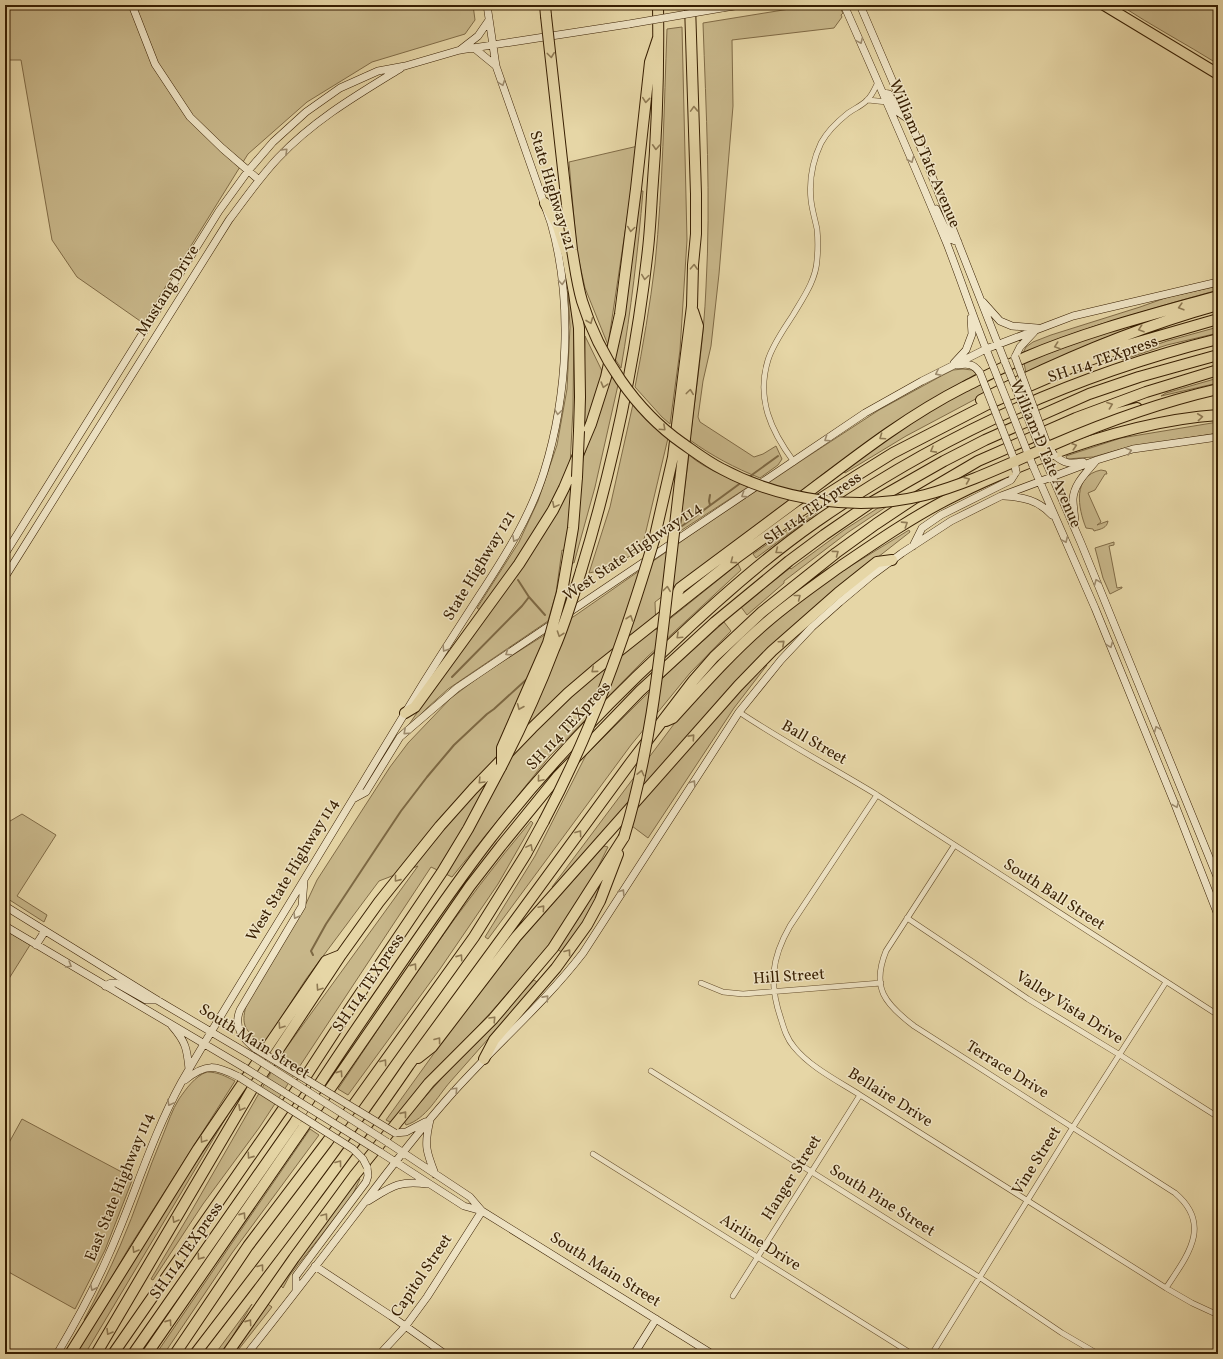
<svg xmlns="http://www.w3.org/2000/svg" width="1223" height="1359" font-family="Vollkorn,serif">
	<rect width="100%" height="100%" fill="#e6d6a6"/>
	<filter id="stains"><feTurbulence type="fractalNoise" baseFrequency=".005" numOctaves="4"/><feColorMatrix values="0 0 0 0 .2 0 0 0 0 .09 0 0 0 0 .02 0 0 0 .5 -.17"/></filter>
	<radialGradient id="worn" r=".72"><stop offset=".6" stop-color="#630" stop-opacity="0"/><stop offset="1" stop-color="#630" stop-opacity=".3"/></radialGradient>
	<path fill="#c8b78a" stroke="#806b46" d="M5,5H473L475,20L465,34L372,62L307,102L248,154L143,323L77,277L52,240L21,60H5Z
		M814,5L831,6L832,5C838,5 840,8 843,13L841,15L842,17L834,28L732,40L733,106L719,274L711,346L703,381L698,417L700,422L754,457L763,454L776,446L782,459L778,465L760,478C735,468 712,456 690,440C696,389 704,338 706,287C711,199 706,110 703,23Z
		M1120,5H1218V64C1186,44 1152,26 1120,5Z
		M682,27L687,240L680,350L670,424L662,417L635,387C643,346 650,305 655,264C663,186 664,107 667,29Z
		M638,146L608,345L585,288L577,252L569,162Z
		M639,191H643C638,251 631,310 621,368L615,359Z
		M1218,286V290L1175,302L1098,325L1058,339L1023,354L1024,351L1026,347L1033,342L1051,335L1140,307L1168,297Z
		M568,291L574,328L573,408L570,466L549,507L526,546L480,610L477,608L519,542L538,501L557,445L567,389L570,327Z
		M1161,317L1099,340L1026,373L1024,363L1033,359L1098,335Z
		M1218,327V333L1167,345L1122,360L1121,357L1167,341Z
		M585,336L603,373L583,436Z
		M963,369L972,370L976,374L894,423L823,474L655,602L656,630L738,564L741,570L646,658L549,757L452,877L431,867L259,1128L203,1204L153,1280L151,1279L192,1210L281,1055L418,866L379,881L306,979L264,1044L261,1042L260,1043C243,1028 241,1024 247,1002L303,910L317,880L390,767L408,743L451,698L483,674L576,615L692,534L807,457L879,410L943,375L953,370Z
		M611,375L618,385L595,487L574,563L571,562L583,458L596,422Z
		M1218,378V383L1161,396L1166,393Z
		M980,383L985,394L906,436L845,473L843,471L901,430L947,401Z
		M633,404L655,427L668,438L642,548L612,568L589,573L610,507Z
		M1218,422V433L1125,448L1093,457L1067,459L1066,456L1121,438Z
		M689,455C705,469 728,477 748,487L679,532Z
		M1101,470L1106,471L1107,474H1105L1095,490L1088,493L1101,522L1097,525L1108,521C1107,528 1101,529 1094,531L1093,529L1086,528C1078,508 1072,476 1101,470Z
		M569,488L573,490L565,551L562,550L556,593L548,621L448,689L427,708L412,724L408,726Z
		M886,507L847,533L784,581V583L747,615L741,607L790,568L791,569L844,530L878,508Z
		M816,510L818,512L756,558L753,554Z
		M909,530L910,532L827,597L554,888L552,887L674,724L707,686L737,655L784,613L828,580Z
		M1114,542V545L1109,546L1117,588L1122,587V588L1110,594L1103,578L1095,548Z
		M724,622L731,631L690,673L631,745L488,939L485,937L535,856L586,755L669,672Z
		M765,664L767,665L734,708L648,838L624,820Z
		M22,814L56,835L17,896L47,915L44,922L5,897V824Z
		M531,821L533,823L498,884L440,969L348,1095L338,1089C399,998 460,905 531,821Z
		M604,846L608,847L592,879L552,943L491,1012L390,1122L386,1120L494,970Z
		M601,880L605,882L584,922L563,953L557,949L581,915Z
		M5,930L30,945L5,985Z
		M534,980L537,982C509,1016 479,1049 450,1082C437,1097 426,1119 406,1125L404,1121L463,1054Z
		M207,1072C218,1072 225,1076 235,1081L130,1246L86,1321L84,1320C97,1296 109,1271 120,1246C136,1210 147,1172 163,1135C168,1123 172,1110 179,1099C186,1089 195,1076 207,1072Z
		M227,1116L85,1354H76L156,1223Z
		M22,1119L133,1178L105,1250L75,1309L5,1270V1150Z
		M310,1129L319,1135L232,1253L164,1354H156Z
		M357,1178L360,1179L359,1181L352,1196L290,1275L283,1288L279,1284Z
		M265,1302L272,1307L235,1354H231Z
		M252,1304L222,1354H215Z"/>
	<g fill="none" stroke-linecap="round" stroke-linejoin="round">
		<path stroke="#7d6843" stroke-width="2" d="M749,477L778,456
			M710,495L709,501L710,505
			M682,526L742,482
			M518,580L529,597L545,615
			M452,677L522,606L529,597
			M313,955L311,951L326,924L375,850L401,811L427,777L454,745L487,714L494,709L528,678"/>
		<g stroke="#644d2b" stroke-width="6">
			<path id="street" d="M868,100L887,102
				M794,462C771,431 756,399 768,360C773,344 784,329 793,315C803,298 816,280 817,260C818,250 818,239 817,229C815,219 812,210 811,200C809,181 813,160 821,143C827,132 837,122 847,114C853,109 862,106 867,100C872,96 875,88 878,82
				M739,712C784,742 831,767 877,795L1218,1015
				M877,795L790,926C771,959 769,984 781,1019C784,1029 787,1039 794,1047C810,1067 838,1081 860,1095L1166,1288L1192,1303L1218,1315
				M954,846L886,951C871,988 885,1004 914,1026L1175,1193C1213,1225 1187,1256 1166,1288
				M907,918L1028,999L1120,1055L1218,1117
				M701,983L723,992L743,994L881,983
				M651,1071L979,1277L1062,1333L1098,1354
				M593,1154L912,1354
				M733,1296L860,1095
				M932,1354L1073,1127L1166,982"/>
		</g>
		<g stroke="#381f02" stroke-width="8">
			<path id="secondary" d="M132,5L155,64L190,117L222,148L259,180
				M844,5C879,84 914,164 947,244C963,285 976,326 993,366
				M860,5L917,138L1005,362
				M722,8L741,5
				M474,48L496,66
				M460,50L478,36L489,20
				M883,93L889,94L898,112L908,119
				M936,209L950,239L958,242
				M983,302L1000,321L1012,326L1037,328
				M1015,357L1020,347L1034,332
				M954,363L966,350L972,334L971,318
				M958,365C968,363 974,364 980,373
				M1054,455C1065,464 1069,464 1083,462
				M1045,460L1081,543L1218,879
				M1033,466L1095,608L1174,802L1218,915
				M1004,496C1023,497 1038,500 1052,515
				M1075,524C1075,516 1073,507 1073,499C1074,484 1086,473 1095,462
				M913,546L922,528L941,515L1011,480L1016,472
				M5,554L219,211L248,171L273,142L306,112L340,88L378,71L405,66L460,50L629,24
				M5,577L229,220C245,199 260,177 278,158C314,120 357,95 401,68
				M353,799L366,792L400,737L457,688L865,413L922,381L986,349L1073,316L1218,282
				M5,906L157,1000L252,1056
				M5,926L245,1068
				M36,945L45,931
				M105,986L111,983H116L146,1000H157
				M172,1026C186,1042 187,1049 189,1069
				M256,1049C243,1039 233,1027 240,1010L302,906L304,881
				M185,1080C206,1063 215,1065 239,1077
				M430,1120C424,1145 426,1151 435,1174
				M395,1133L406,1132L425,1122
				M387,1142L470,1197L482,1211L712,1354
				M380,1152L464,1206L482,1211
				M368,1201C391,1187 398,1180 427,1184
				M315,1266L391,1316L445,1354
				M296,1290V1276L366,1182L368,1176L367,1167
				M57,1354C76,1322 94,1289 109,1254C134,1198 151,1138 181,1083C216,1022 254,962 291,901C334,831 376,760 419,690C439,658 459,627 479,596C505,556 530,517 544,472C568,395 573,300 551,223L496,66L487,5
				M247,1354C287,1304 325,1254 364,1203C391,1167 419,1131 449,1097C493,1047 542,1006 583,953L739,712L781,660L812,627L840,602L871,576L902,553L951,521L1001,496L1097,460L1133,449L1218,437
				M380,1354L405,1327L427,1297L482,1211
				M634,1354L656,1319"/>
		</g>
		<g stroke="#381f02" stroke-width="12">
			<path id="highway" d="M545,5L546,16
				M1104,5L1218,74
				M545,203L557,224L567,255L574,293L579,328L580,397L579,431
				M981,400C1057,361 1135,328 1218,305
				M1051,435L1100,418L1137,408
				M675,525L698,326L693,311
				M654,540L673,457L692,306L693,265L696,234V194L690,5
				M581,571C613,466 636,358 648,249C650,231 651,213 652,195C657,132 659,68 658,5
				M562,592L573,528L577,477
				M670,607L680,588C716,561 753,534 790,506C846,464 901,419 964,387C984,377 1005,366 1026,357C1087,331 1154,314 1218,296
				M405,713L415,707L519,564L553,510L564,488L591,424L606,377L620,314L636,189L650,62L658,38
				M666,721L673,718C703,685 733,651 767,622C790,602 816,584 841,566C879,540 917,514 958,494C986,480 1015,468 1044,457C1100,436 1158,419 1218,415
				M418,1058L432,1047L516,937L738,686L772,651L838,593L877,562L892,560
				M484,1059L494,1040L556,968L587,925L600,901L618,854
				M70,1354L198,1149L326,961L341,955
				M96,1354L251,1091L341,955L379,902L440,826L473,789L532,728L568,693L595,670L735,559L801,511L856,476L893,453L988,404L1080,364L1128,345L1218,319
				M113,1354L306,1076L347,1013L442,872L468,829L501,767
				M133,1354L295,1122C324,1076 354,1032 385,987C419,937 453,887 490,839C544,770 604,706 668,647C715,602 763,559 816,522C938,437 1074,375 1218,339
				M147,1354L470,886L501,846L558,776L640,691L715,622L789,561L824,535L872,502L944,461L985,440L1089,394L1139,377L1218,355
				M175,1354L248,1246L327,1142L474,937L526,854L544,821
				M195,1354C268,1259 341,1164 409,1065L631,762L693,681L714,657L762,612L836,553L876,524L915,498L978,461L1076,418L1146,392L1218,370
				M227,1354L294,1258L354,1176L429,1083L493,1019L553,948L624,837"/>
		</g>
		<use href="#street" stroke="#efe4c5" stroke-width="5"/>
		<use href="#secondary" stroke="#efe4c5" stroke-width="7"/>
		<use href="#highway" stroke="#e6d6a6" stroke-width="10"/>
		<g stroke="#381f02" stroke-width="8" stroke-linecap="butt">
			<path id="secondary-bridge" d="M629,24L722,8
				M1015,357L1047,444L1054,455
				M1005,362L1045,460
				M993,366L1033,466
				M980,373L1014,459L1016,472
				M256,1049L395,1133
				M252,1056L387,1142
				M245,1068L380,1152
				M239,1077L353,1149L363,1159L367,1167"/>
		</g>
		<g stroke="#381f02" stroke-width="12" stroke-linecap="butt">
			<path id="highway-bridge" d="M546,16L572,250C575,267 577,284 582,301C599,356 635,410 682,443C695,452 708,462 722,469C782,501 859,512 925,495C970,483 1012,462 1055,444C1108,421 1162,402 1218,389
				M577,477L579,431
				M502,763V748L548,643L562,592
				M501,767C521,728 539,689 554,649C565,624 573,597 581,571
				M544,821C592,731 625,637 654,540
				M624,837C655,735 662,630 675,525"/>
		</g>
		<use href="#secondary-bridge" stroke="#efe4c5" stroke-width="7"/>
		<use href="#highway-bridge" stroke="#e6d6a6" stroke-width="10"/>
	</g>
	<defs><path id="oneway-chevron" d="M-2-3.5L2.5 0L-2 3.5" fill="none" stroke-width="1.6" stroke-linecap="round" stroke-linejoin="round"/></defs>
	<g stroke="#9d8b6d">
		<use href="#oneway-chevron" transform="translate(860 41) rotate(66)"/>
		<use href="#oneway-chevron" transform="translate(502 83) rotate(70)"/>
		<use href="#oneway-chevron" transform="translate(285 151) rotate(-44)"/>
		<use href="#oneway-chevron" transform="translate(911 160) rotate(67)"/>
		<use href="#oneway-chevron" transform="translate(562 282) rotate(85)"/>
		<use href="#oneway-chevron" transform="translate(938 373) rotate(154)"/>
		<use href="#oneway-chevron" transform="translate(558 412) rotate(98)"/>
		<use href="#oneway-chevron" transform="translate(827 439) rotate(146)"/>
		<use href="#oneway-chevron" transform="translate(1129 451) rotate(-16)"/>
		<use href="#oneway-chevron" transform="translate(744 495) rotate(147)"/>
		<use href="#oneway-chevron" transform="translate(515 539) rotate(119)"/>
		<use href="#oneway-chevron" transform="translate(1065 540) rotate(66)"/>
		<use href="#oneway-chevron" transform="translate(1097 582) rotate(-112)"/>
		<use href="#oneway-chevron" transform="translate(1110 645) rotate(68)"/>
		<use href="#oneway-chevron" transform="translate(445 649) rotate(123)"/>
		<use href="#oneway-chevron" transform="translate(508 653) rotate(146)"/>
		<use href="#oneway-chevron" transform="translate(1157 729) rotate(-112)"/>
		<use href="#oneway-chevron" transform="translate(406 732) rotate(138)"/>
		<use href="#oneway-chevron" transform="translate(693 783) rotate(-57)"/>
		<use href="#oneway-chevron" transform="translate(1176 805) rotate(68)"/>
		<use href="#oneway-chevron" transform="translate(622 892) rotate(-57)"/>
		<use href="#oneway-chevron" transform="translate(296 916) rotate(121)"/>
		<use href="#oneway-chevron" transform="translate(69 965) rotate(31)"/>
		<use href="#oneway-chevron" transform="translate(546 998) rotate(-48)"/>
		<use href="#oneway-chevron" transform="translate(455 1090) rotate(-47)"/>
		<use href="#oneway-chevron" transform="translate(170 1103) rotate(118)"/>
		<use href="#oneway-chevron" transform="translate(93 1288) rotate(116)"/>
	</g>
	<g stroke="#8f7a54">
		<use href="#oneway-chevron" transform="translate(551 55) rotate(83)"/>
		<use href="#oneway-chevron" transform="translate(646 100) rotate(96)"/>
		<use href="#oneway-chevron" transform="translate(694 109) rotate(-92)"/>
		<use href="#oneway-chevron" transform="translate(656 147) rotate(93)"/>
		<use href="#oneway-chevron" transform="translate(631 229) rotate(98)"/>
		<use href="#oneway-chevron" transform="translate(694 267) rotate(-87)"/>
		<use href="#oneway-chevron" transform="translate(645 277) rotate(98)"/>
		<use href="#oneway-chevron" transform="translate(1181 307) rotate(164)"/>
		<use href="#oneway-chevron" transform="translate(590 321) rotate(68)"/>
		<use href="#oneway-chevron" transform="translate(1141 329) rotate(161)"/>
		<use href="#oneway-chevron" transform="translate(1057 346) rotate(161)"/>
		<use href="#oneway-chevron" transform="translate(604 385) rotate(106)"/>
		<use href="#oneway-chevron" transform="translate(690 392) rotate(-83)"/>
		<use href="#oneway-chevron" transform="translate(1110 405) rotate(-20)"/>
		<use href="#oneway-chevron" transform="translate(1200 417) rotate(-6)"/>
		<use href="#oneway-chevron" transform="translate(663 428) rotate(43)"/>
		<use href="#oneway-chevron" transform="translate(882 437) rotate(146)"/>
		<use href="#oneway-chevron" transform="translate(1074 446) rotate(-18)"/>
		<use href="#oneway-chevron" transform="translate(933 450) rotate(151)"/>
		<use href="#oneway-chevron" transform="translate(967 480) rotate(-22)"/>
		<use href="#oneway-chevron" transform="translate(555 505) rotate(118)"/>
		<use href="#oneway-chevron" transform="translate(905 524) rotate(-33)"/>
		<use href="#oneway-chevron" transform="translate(778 551) rotate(142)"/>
		<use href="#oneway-chevron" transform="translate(836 553) rotate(-37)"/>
		<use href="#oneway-chevron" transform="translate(733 561) rotate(143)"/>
		<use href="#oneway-chevron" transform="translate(667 589) rotate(-83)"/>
		<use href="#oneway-chevron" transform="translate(798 597) rotate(-38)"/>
		<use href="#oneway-chevron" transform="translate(630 618) rotate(-71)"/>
		<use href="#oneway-chevron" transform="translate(560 634) rotate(109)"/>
		<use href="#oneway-chevron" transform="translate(679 636) rotate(137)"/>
		<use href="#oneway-chevron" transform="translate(782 643) rotate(-42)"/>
		<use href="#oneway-chevron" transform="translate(594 670) rotate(140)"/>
		<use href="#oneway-chevron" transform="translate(520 707) rotate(113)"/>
		<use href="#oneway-chevron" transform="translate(692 737) rotate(-48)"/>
		<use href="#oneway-chevron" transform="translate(641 773) rotate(-77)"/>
		<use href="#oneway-chevron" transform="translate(540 779) rotate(130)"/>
		<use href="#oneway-chevron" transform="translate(481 781) rotate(134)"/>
		<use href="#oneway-chevron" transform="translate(579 833) rotate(-54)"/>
		<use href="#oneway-chevron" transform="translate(530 847) rotate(-62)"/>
		<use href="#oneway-chevron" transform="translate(397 879) rotate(129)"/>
		<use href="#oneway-chevron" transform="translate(542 908) rotate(-49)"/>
		<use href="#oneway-chevron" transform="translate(568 952) rotate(-53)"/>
		<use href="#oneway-chevron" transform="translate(460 957) rotate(-55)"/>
		<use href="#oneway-chevron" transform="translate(414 966) rotate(-55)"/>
		<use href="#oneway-chevron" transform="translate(319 988) rotate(124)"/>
		<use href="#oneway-chevron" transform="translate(493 1019) rotate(-47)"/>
		<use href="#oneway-chevron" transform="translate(281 1026) rotate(124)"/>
		<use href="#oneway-chevron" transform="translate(438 1040) rotate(-53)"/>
		<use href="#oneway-chevron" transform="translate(384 1062) rotate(-54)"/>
		<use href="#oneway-chevron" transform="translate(340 1073) rotate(-55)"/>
		<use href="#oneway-chevron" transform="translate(241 1108) rotate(120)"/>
		<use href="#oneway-chevron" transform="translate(404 1114) rotate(-51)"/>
		<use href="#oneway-chevron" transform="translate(203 1140) rotate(124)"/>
		<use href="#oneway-chevron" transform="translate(250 1156) rotate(125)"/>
		<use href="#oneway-chevron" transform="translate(339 1163) rotate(-53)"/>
		<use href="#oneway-chevron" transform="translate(243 1215) rotate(-55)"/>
		<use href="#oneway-chevron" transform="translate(325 1216) rotate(-54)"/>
		<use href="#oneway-chevron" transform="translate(175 1220) rotate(120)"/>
		<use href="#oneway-chevron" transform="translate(135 1250) rotate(121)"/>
		<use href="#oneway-chevron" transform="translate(200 1257) rotate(125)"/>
		<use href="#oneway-chevron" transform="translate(261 1267) rotate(-53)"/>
		<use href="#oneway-chevron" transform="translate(169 1322) rotate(-55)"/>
		<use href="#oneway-chevron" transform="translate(249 1322) rotate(-55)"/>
		<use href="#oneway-chevron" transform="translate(109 1332) rotate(121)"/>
	</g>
	<g text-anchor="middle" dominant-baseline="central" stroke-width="3" stroke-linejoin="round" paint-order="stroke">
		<g font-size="16" fill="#381f02" stroke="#efe4c5">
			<text transform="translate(924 154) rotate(67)">William D Tate Avenue</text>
			<text transform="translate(552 191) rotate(73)">State Highway 121</text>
			<text transform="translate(168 291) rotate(-58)">Mustang Drive</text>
			<text transform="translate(1103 360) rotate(-19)">SH 114 TEXpress</text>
			<text transform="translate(1045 454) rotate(67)">William D Tate Avenue</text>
			<text transform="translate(813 509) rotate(-35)">SH 114 TEXpress</text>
			<text transform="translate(633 552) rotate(-34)">West State Highway 114</text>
			<text transform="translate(480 566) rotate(-59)">State Highway 121</text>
			<text transform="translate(569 726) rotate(-47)">SH 114 TEXpress</text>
			<text transform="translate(814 743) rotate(30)">Ball Street</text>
			<text transform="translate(293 870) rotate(-59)">West State Highway 114</text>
			<text transform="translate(1054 895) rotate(33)">South Ball Street</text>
			<text transform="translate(789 977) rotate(-4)">Hill Street</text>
			<text transform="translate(369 983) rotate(-56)">SH 114 TEXpress</text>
			<text transform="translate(1069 1008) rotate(32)">Valley Vista Drive</text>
			<text transform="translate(254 1042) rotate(32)">South Main Street</text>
			<text transform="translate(1007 1070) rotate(32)">Terrace Drive</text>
			<text transform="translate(890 1098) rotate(32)">Bellaire Drive</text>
			<text transform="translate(1037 1161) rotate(-58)">Vine Street</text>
			<text transform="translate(792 1178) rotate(-58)">Hanger Street</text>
			<text transform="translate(120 1187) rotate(-68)">East State Highway 114</text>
			<text transform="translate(882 1201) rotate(32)">South Pine Street</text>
			<text transform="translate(760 1243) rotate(32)">Airline Drive</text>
			<text transform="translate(187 1251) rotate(-55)">SH 114 TEXpress</text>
			<text transform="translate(605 1270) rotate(32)">South Main Street</text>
			<text transform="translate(422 1276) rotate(-56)">Capitol Street</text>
		</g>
	</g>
	<rect width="1223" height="1359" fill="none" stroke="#e6d6a6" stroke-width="20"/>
	<rect x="6" y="6" width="1211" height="1347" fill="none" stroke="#381f02" stroke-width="2"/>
	<rect x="10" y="10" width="1203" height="1339" fill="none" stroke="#381f02"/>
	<rect width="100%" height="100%" filter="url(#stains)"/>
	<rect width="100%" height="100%" fill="url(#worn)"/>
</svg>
